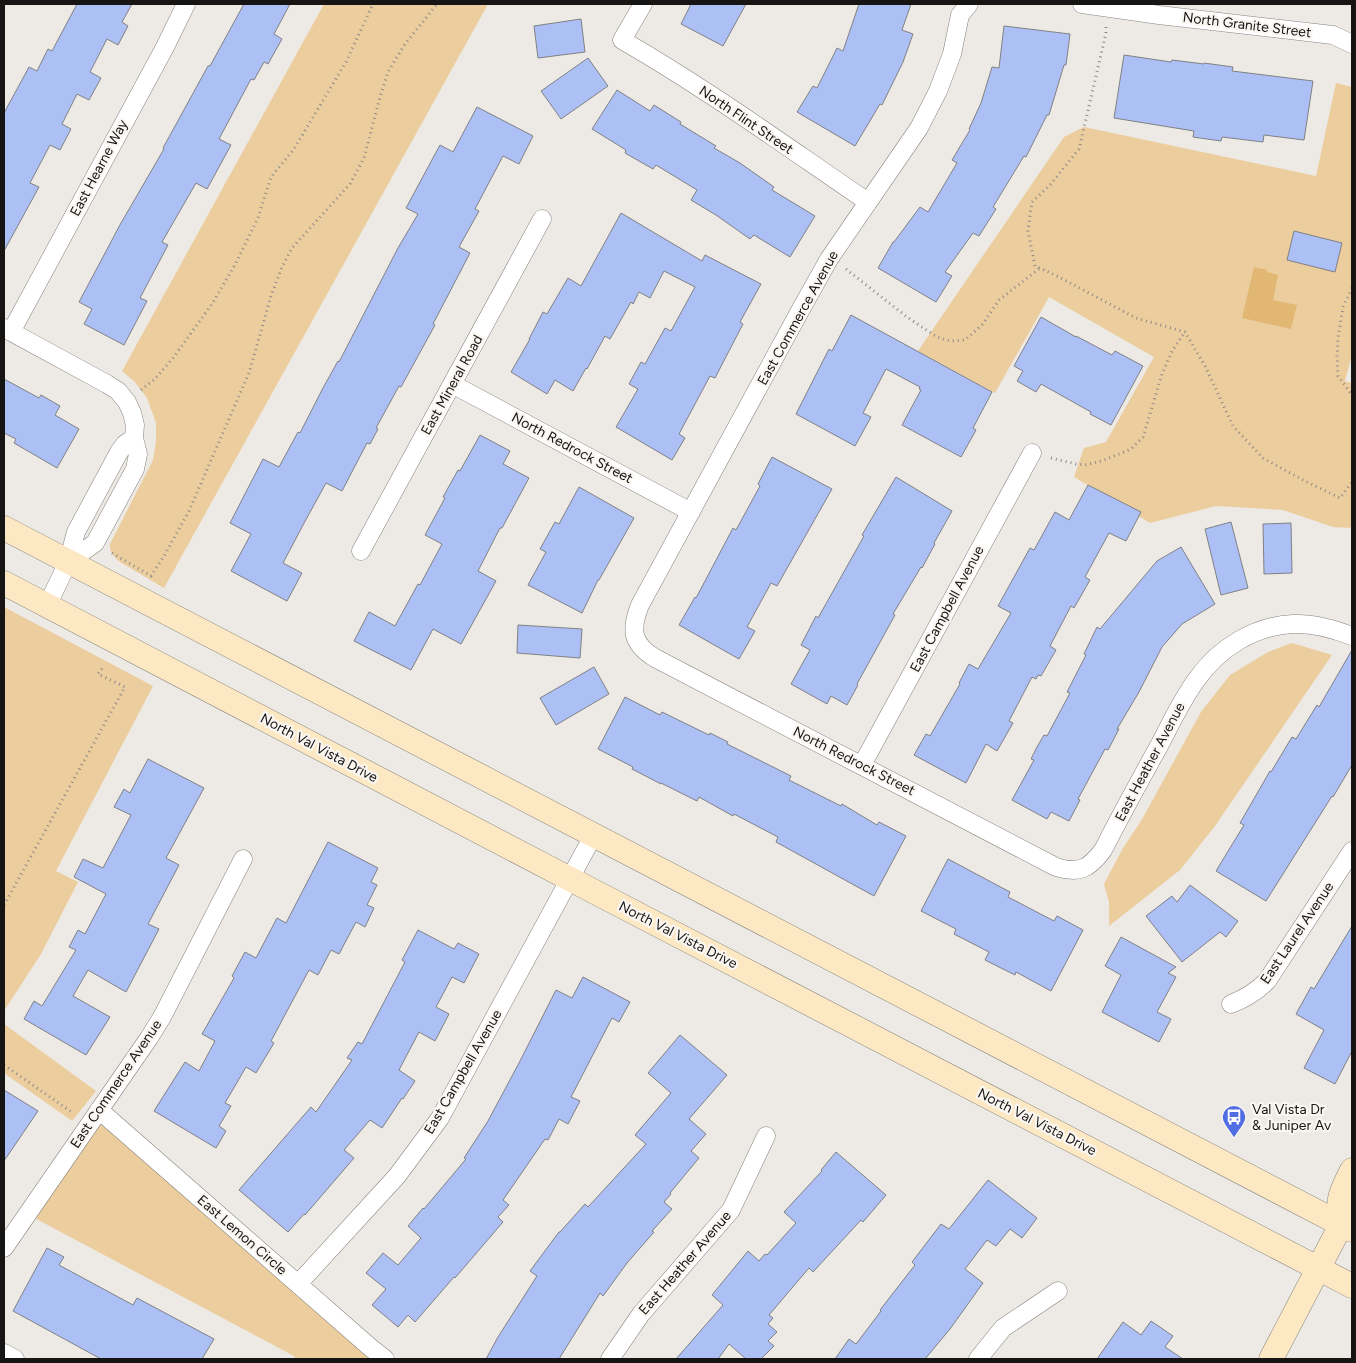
<svg xmlns="http://www.w3.org/2000/svg" width="1356" height="1363" font-family="Figtree,sans-serif">
	<rect width="100%" height="100%" fill="#ede9e4"/>
	<path fill="#eccd9e" d="M324,4H488L164,588L120,562C114,557 109,552 110,544L153,460L156,441V423L147,398L134,381L122,371Z
		M1336,83L1352,87V355L1345,381L1352,383V528L1333,527L1283,510L1216,506L1150,523L1074,477L1084,448L1106,442L1154,357L1049,297L995,393L918,351L1064,137L1084,127L1316,176Z
		M4,607L153,686L56,871L78,882L41,954L4,1011Z
		M1292,643L1332,655L1215,826L1180,870L1109,926V902L1104,884L1123,848L1141,821L1201,712L1230,675L1268,652Z
		M4,1024L96,1091L72,1121L4,1073Z
		M99,1110L385,1359H295L294,1356L27,1214Z"/>
	<path fill="#e2b774" d="M1254,267L1267,270V272L1278,275L1273,300L1297,305L1291,329L1242,318Z"/>
	<path fill="#adc0f5" stroke="#7f8185" d="M77,4H132L122,22L128,26L118,45L107,39L90,72L101,78L89,100L77,94L62,124L71,129L60,150L50,145L30,183L39,187L4,251V113L29,67L37,71L48,49L52,51Z
		M244,4H290L274,34L282,39L268,64L264,62L254,80L251,79L219,139L231,145L207,189L196,183L162,242L168,245L140,298L147,301L124,345L84,324L92,309L79,302L121,223L164,149L163,148L208,66H210Z
		M691,4H746L723,46L681,24Z
		M859,4H911L902,30L913,34L903,62L882,105L880,104L855,146L797,112L813,86L817,88L837,48L843,51Z
		M581,19L585,52L538,58L534,26Z
		M1004,26L1070,34L1066,65H1064L1049,115H1047L1026,157L1024,156L993,207L996,209L979,236L973,233L945,272L952,276L936,302L878,268L893,242H894L920,207L928,212L957,163L952,160L970,130L969,129L981,103L992,67L999,68Z
		M1124,55L1171,62L1172,60L1204,64V63L1233,67L1232,71L1313,81L1304,140L1264,135L1263,142L1222,137L1221,141L1193,137L1194,131L1114,118Z
		M588,58L608,86L561,119L541,91Z
		M617,90L650,111L654,105L681,122L680,124L716,146L714,148L740,163L774,187L772,190L815,216L790,257L754,235L750,239L716,215L691,200L697,190L656,165L653,169L625,153L626,150L592,129Z
		M477,107L533,136L519,164L503,156L475,209L479,211L459,247L470,253L433,324L435,325L401,387L399,386L376,428L378,429L370,444L367,443L342,491L326,483L303,525L283,563L302,573L287,601L231,571L251,534L230,523L263,459L279,467L298,432L300,433L323,388L338,361L339,362L398,248L418,214L406,208L440,145L453,152Z
		M621,213L702,261L705,255L761,284L740,322L743,324L715,378L710,376L679,434L685,438L672,460L616,427L638,389L629,384L641,362L645,364L665,328L671,331L695,287L664,271L650,298L639,292L633,304L631,302L610,339L605,336L587,369L586,368L573,391L555,380L547,394L511,372L530,339H529L543,312L547,314L568,278L581,286Z
		M1294,231L1342,243L1335,272L1287,260Z
		M851,315L992,392L973,428L976,430L961,457L902,425L921,390L919,389L920,387L886,369L863,413L871,417L855,446L796,414L829,349L832,351Z
		M1041,317L1076,337V336L1112,355L1115,351L1143,366L1111,425L1090,414L1091,412L1041,384L1036,392L1017,381L1023,371L1014,366Z
		M4,379L39,398L41,395L60,406L55,415L79,429L57,468L14,443L16,439L4,433Z
		M480,435L510,451L503,464L529,478L502,528H500L478,571L496,581L461,644L433,629L411,670L354,641L369,612L395,626L418,584L420,585L442,544L425,535L445,498L443,497L458,470L460,471Z
		M772,457L832,489L777,586L771,583L747,627L755,631L739,659L679,625L695,597L696,598L733,528L736,530L760,486L758,484Z
		M896,477L952,511L934,543L935,544L922,568L921,567L893,614L895,615L857,684L858,685L847,705L831,696L827,704L791,684L810,650L801,645L816,616L818,618L864,536L862,535Z
		M1088,485L1141,512L1126,541L1109,533L1085,577L1090,580L1074,608L1071,606L1050,646L1056,650L1041,676L1038,675L1036,679L1032,677L1009,721L1013,723L997,751L986,744L966,783L914,755L926,734L930,736L960,684L959,683L969,664L978,669L1011,613L998,606L1030,548L1034,550L1055,512L1069,520Z
		M579,487L634,518L599,580H598L582,613L528,585L546,552L540,549L555,522L559,524Z
		M1231,522L1248,588L1221,595L1205,529Z
		M1291,523L1292,573L1264,574L1263,524Z
		M1181,547L1215,604L1182,624L1162,647L1139,692L1117,729H1119L1108,750L1105,749L1078,799L1080,800L1069,821L1051,812L1047,819L1012,800L1034,760L1031,759L1037,747L1044,735L1047,736L1070,693L1067,692L1086,655L1084,654L1097,627L1100,629L1157,561Z
		M518,625L582,629L580,658L517,653Z
		M1352,650V765L1333,797L1332,796L1266,901L1216,871L1244,825L1240,823L1270,771L1271,772L1292,737L1296,739L1317,705L1319,707Z
		M594,667L609,694L556,725L540,698Z
		M625,697L660,715L662,712L709,735L710,733L728,742L727,744L791,776L789,780L841,806L842,804L877,825L879,822L906,836L874,896L776,842L778,837L734,814L733,816L699,797L697,801L661,783V784L632,769L633,767L598,749Z
		M148,759L204,788L166,858L179,865L148,924L159,929L126,992L88,970L73,996L110,1017L86,1055L24,1019L34,1001L42,1006L76,950L69,947L78,930L85,934L106,894L74,877L83,859L103,868L131,815L114,807L124,789L130,793Z
		M328,842L378,868L371,882L377,885L367,905L374,908L365,927L356,922L339,954L331,950L318,975L309,970L271,1041L274,1043L256,1073L246,1067L225,1103L231,1106L219,1126L226,1131L216,1148L154,1111L185,1062L199,1071L215,1041L202,1034L234,978L232,976L245,952L256,958L277,918L286,923Z
		M948,859L1010,892L1008,897L1054,921L1057,916L1083,930L1051,991L1016,972L1015,975L985,960L989,952L954,934L956,929L921,911Z
		M1190,885L1238,921L1226,937L1220,932L1182,962L1146,916L1172,896L1177,902Z
		M1352,926V1051L1335,1084L1304,1068L1324,1030L1296,1014L1311,987L1314,989Z
		M418,930L454,949L458,943L479,954L464,983L452,977L436,1007L449,1014L435,1041L419,1032L399,1070L415,1081L403,1099L402,1098L382,1128L370,1120L344,1150L354,1158L305,1215L304,1214L288,1232L239,1190L311,1107L316,1112L352,1060L347,1058L358,1042L362,1044L405,962L402,960Z
		M1121,937L1176,967L1168,973L1176,977L1157,1012L1171,1019L1159,1042L1102,1012L1121,975L1105,966Z
		M583,977L630,1002L619,1022L612,1018L571,1097L580,1101L568,1124L559,1119L548,1140L545,1139L503,1200L509,1205L498,1217L503,1222L455,1278L454,1277L415,1322L408,1315L398,1327L372,1305L386,1289L366,1273L383,1253L398,1265L421,1238L408,1226L423,1208L424,1209L466,1159L464,1158L488,1121L519,1063L556,990L572,998Z
		M680,1035L727,1075L689,1119L706,1134L691,1151L699,1158L670,1193L671,1194L664,1202L672,1209L652,1231L654,1232L627,1263L603,1296L600,1293L559,1359H486L498,1337L537,1276L530,1271L559,1232H560L585,1204L588,1207L646,1144L635,1135L671,1093L648,1073Z
		M4,1090L38,1111L4,1161Z
		M836,1152L886,1195L863,1222L861,1220L813,1272L809,1268L769,1315L773,1318L768,1324L777,1332L768,1341L774,1346L761,1359H746L729,1344L718,1359H676L723,1305L712,1295L748,1251L759,1261L765,1254L767,1255L796,1223L784,1212L822,1171L821,1170Z
		M988,1180L1037,1218L1022,1238L1010,1229L996,1246L987,1240L965,1269L983,1283L950,1329L925,1359H835L849,1339L856,1344L881,1311L880,1310L915,1265L912,1262L941,1224L949,1229Z
		M47,1248L64,1257L59,1265L133,1305L137,1298L214,1339L202,1359H101L13,1311Z
		M1151,1321L1173,1336L1165,1347L1183,1359H1097L1123,1322L1141,1335Z"/>
	<g fill="none" stroke-linecap="round" stroke-linejoin="round">
		<g stroke="#86837f" stroke-width="19">
			<path id="street" d="M643,4L622,40C707,89 787,147 868,202
				M969,4L960,15L952,54L938,91L919,128L829,259L801,309L640,605C630,630 632,644 655,658L1056,867C1079,874 1089,869 1103,850C1121,815 1140,780 1159,746C1171,723 1182,699 1197,679C1219,648 1254,626 1293,624C1313,623 1334,629 1352,636
				M1082,4L1159,15L1333,35L1352,44
				M4,328L107,384L118,391L127,402L132,413L135,425L134,438L138,454L135,469L95,543L68,562
				M11,332L165,47L186,4
				M452,384L691,512
				M361,551L542,219
				M47,606L68,562L76,532L119,452L125,444L134,438
				M862,765L1032,453
				M1231,1004C1246,998 1256,992 1267,981L1352,851
				M99,1110L371,1348L385,1359
				M4,1248L149,1038L162,1017L243,859
				M298,1284L397,1176L440,1118L593,836
				M4,1353L15,1359
				M610,1359L641,1314L731,1210L766,1136
				M978,1359L1003,1328L1058,1291"/>
		</g>
		<g stroke="#86837f" stroke-width="25">
			<path id="secondary" d="M4,528L1352,1230
				M4,583L570,879L1352,1286
				M1341,1225C1336,1200 1341,1192 1352,1170
				M1271,1359L1341,1225L1352,1219"/>
		</g>
		<path stroke="#8d8b87" stroke-width="3" stroke-dasharray="1 4" stroke-linecap="butt" d="M1106,27V33L1079,149L1050,185L1032,202L1028,231L1035,266L1055,275L1136,318L1185,332L1205,366L1233,426L1263,458L1303,480L1340,498L1352,482
			M846,269L907,317L937,337L950,341L965,340L982,325L999,300L1040,268
			M1352,288L1343,307L1338,338L1337,356L1338,376L1352,395
			M141,390L155,379L173,358L212,304L236,263L258,218L271,177L294,149L346,62L373,4
			M1051,458L1076,464L1085,465L1102,461L1131,449L1143,437L1162,374L1172,351L1185,332
			M112,553L151,576L164,556L189,511L249,373L271,296L282,267L292,248L350,184L364,158L380,97L388,72L405,44L437,4
			M4,905L125,687L98,674L104,666
			M4,1065L73,1113"/>
		<use href="#street" stroke="#fff" stroke-width="18"/>
		<use href="#secondary" stroke="#fce8c3" stroke-width="24"/>
	</g>
	<defs>
		<g id="bus-pin" transform="scale(1.25)"><path d="M0 17L-7.5 6A9.5 9.5 0 1 1 7.5 6Z" fill="#506de2" stroke="#faf6f2"/><path d="M-5-6H5V4H4V6H2V4H-2V6H-4V4H-5ZM-3.5-4V0h7V-4ZM-3.5 1.2v1.5H-2V1.2ZM2 1.2v1.5H3.5V1.2Z" fill="#fff"/></g>
	</defs>
	<g fill-rule="evenodd">
		<use href="#bus-pin" x="1234" y="1117"/>
	</g>
	<g text-anchor="middle" dominant-baseline="central" stroke-width="4.5" stroke-linejoin="round" paint-order="stroke">
		<g font-size="14" fill="#161513" stroke="#faf6f2">
			<text transform="translate(1247 25) rotate(7)">North Granite Street</text>
			<text transform="translate(746 120) rotate(34)">North Flint Street</text>
			<text transform="translate(99 168) rotate(-62)">East Hearne Way</text>
			<text transform="translate(798 318) rotate(-61)">East Commerce Avenue</text>
			<text transform="translate(452 385) rotate(-61)">East Mineral Road</text>
			<text transform="translate(572 448) rotate(28)">North Redrock Street</text>
			<text transform="translate(947 609) rotate(-62)">East Campbell Avenue</text>
			<text transform="translate(319 748) rotate(28)">North Val Vista Drive</text>
			<text transform="translate(854 761) rotate(27)">North Redrock Street</text>
			<text transform="translate(1150 762) rotate(-62)">East Heather Avenue</text>
			<text transform="translate(1297 933) rotate(-56)">East Laurel Avenue</text>
			<text transform="translate(678 935) rotate(27)">North Val Vista Drive</text>
			<text transform="translate(463 1072) rotate(-60)">East Campbell Avenue</text>
			<text transform="translate(116 1084) rotate(-56)">East Commerce Avenue</text>
			<text transform="translate(1037 1122) rotate(27)">North Val Vista Drive</text>
			<text transform="translate(242 1235) rotate(41)">East Lemon Circle</text>
			<text transform="translate(685 1263) rotate(-49)">East Heather Avenue</text>
		</g>
		<g font-size="14" fill="#161513" stroke="#faf6f2" text-anchor="start">
			<text x="1252" y="1109">Val Vista Dr<tspan x="1252" dy="16">&amp; Juniper Av</tspan></text>
		</g>
	</g>
	<rect width="1356" height="1363" fill="none" stroke="#161513" stroke-width="10"/>
</svg>
